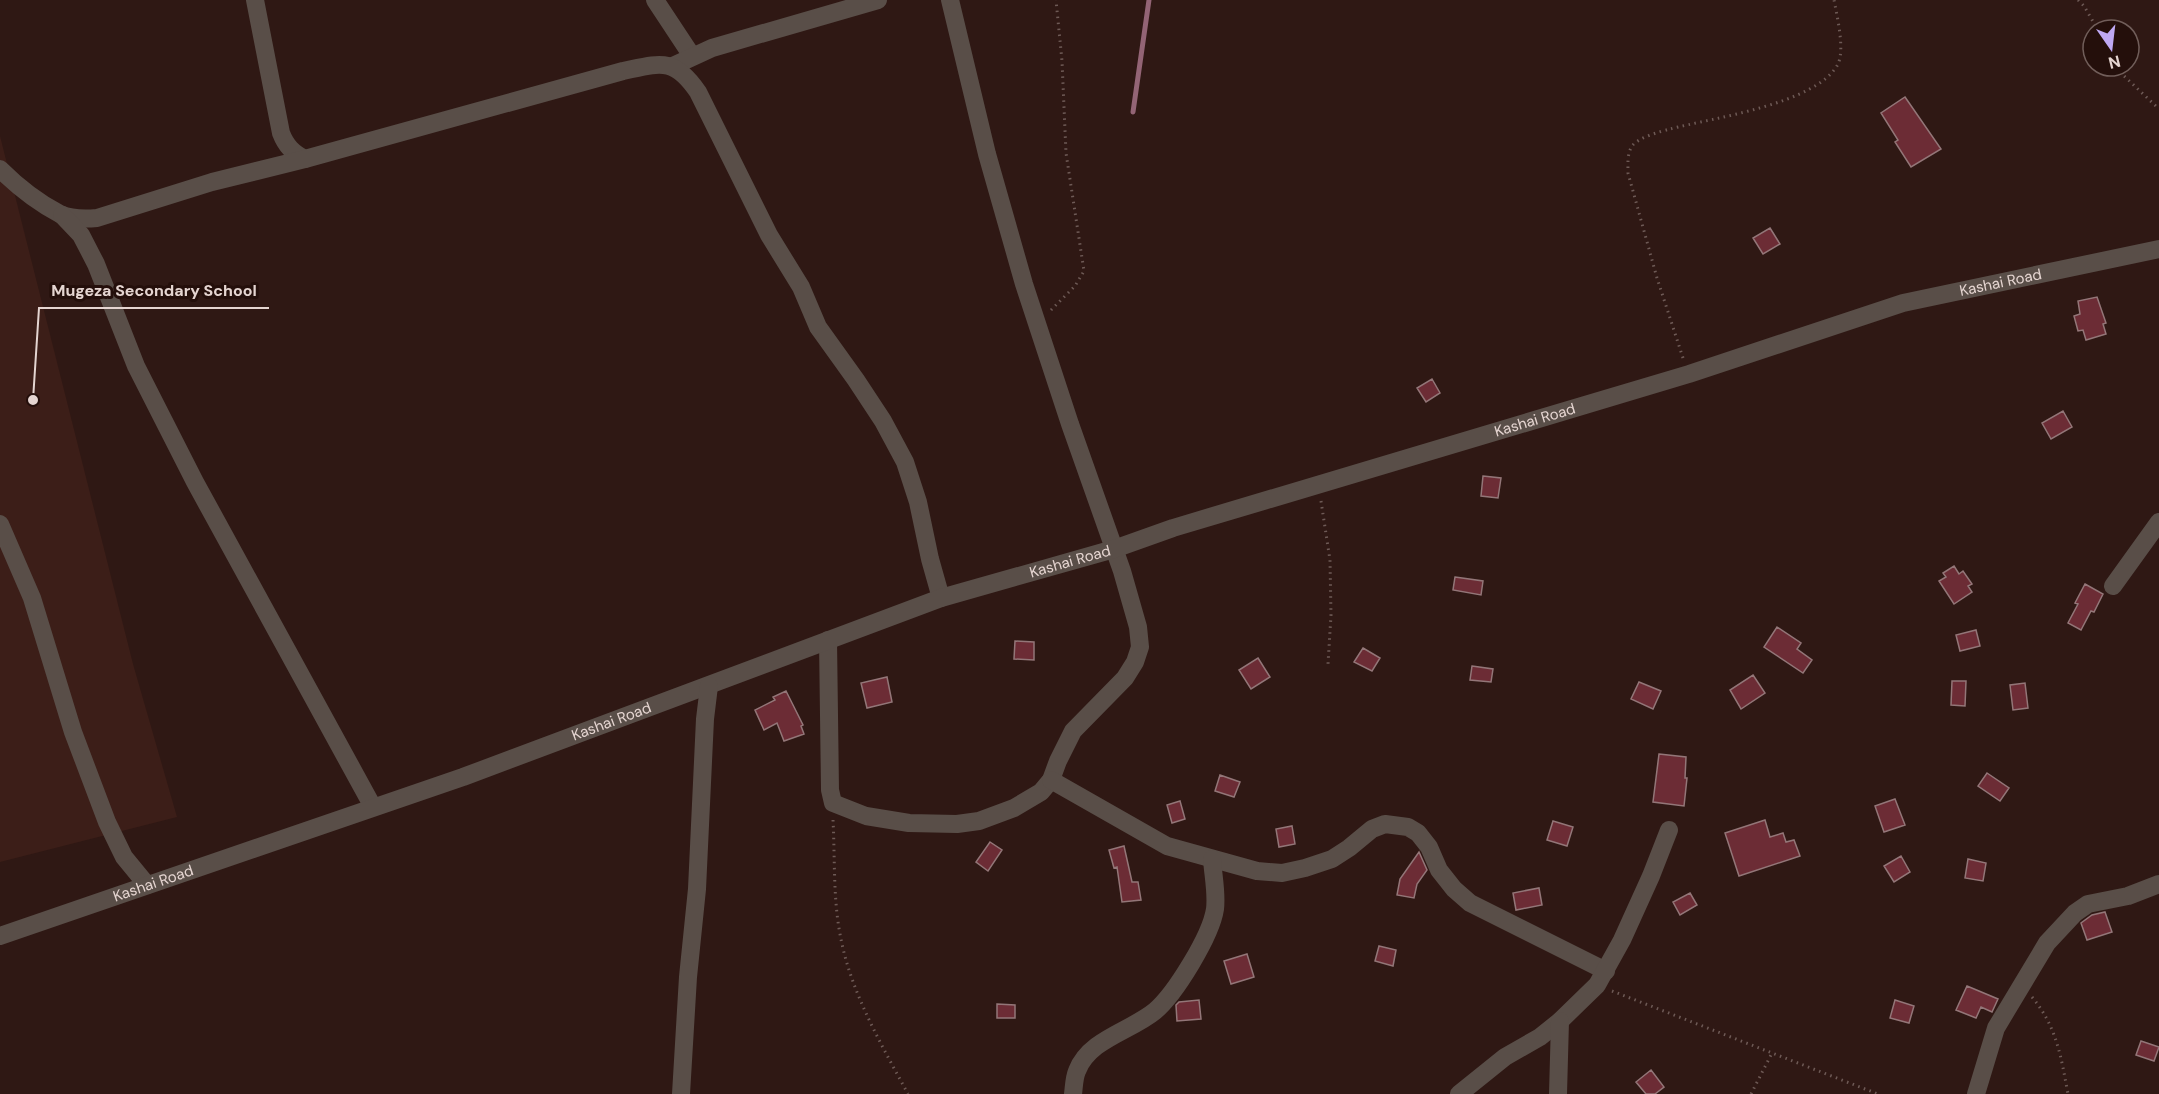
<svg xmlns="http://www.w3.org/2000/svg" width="2159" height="1094" font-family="'DM Sans',sans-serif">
	<rect width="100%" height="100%" fill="#2f1814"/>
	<path fill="#3c1e18" d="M0,136L133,664L177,817L0,862Z"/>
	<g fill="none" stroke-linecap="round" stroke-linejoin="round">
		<path stroke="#936475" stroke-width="5" d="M1133,112L1149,0"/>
	</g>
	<path fill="#6c2c35" stroke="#937678" stroke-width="1.5" d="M1905,97L1941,149L1911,167L1895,142L1898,140L1881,113Z
		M1770,228L1780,244L1763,254L1753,238Z
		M2097,297L2106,323L2103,324L2106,334L2086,340L2083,330L2078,331L2074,316L2080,314L2078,301Z
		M1432,379L1440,393L1426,402L1417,388Z
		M2063,411L2072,427L2051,439L2042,423Z
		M1483,476L1501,478L1498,498L1481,496Z
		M1954,566L1959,574L1963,571L1972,584L1968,586L1972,592L1954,604L1939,581L1946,577L1943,573Z
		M1455,577L1483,581L1481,595L1453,590Z
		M2085,584L2103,594L2094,612L2091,611L2081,630L2068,623L2078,604L2075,603Z
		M1777,627L1801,643L1797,649L1812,660L1803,673L1764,647Z
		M1976,630L1980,646L1960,651L1956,635Z
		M1015,641L1034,642V660L1014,659Z
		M1363,648L1380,658L1372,671L1354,662Z
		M1258,658L1270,677L1251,689L1239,670Z
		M1472,666L1493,669L1491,682L1470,680Z
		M1753,675L1765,693L1741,709L1730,690Z
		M887,677L892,702L867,708L861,683Z
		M1952,681H1966L1965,706L1951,705Z
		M1639,682L1661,691L1653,709L1631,699Z
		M2025,683L2028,708L2013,710L2010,685Z
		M786,691L803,725L801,726L804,734L784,741L777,723L764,730L755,710L775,700L773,697Z
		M1659,754L1686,757L1685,778H1687L1684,806L1653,802Z
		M1987,773L2009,788L2000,801L1978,786Z
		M1220,775L1240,782L1234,797L1215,791Z
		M1895,799L1905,825L1884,832L1875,806Z
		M1180,801L1185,819L1172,823L1167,805Z
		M1765,820L1770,837L1783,833L1786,842L1794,840L1800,856L1739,876L1725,833Z
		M1553,821L1573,827L1567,846L1547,840Z
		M1292,826L1295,844L1279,847L1276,829Z
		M990,842L1002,850L988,871L976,862Z
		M1124,846L1132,882H1138L1141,900L1122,902L1117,867L1114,868L1109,850Z
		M1419,852L1427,870L1417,884L1414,898L1397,895L1400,879Z
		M1901,856L1910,872L1894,882L1884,866Z
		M1968,859L1986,863L1983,881L1965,878Z
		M1539,888L1542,905L1516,910L1513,893Z
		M1690,893L1697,905L1680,915L1673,902Z
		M2105,912L2112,932L2087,940L2081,923L2092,915Z
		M1379,946L1396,950L1393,966L1375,961Z
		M1247,954L1254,977L1231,984L1224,961Z
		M1967,986L1998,999L1992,1012L1981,1007L1976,1018L1956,1010Z
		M1199,1000L1201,1019L1177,1021L1176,1005L1179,1002Z
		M1895,1000L1914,1006L1909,1023L1890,1018Z
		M997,1004L1015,1005V1018H997Z
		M2141,1041L2159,1047L2154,1061L2136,1055Z
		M1651,1070L1664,1087L1655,1094H1646L1636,1082Z"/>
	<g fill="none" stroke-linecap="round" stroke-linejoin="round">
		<path stroke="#6e5a56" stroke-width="3" stroke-dasharray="1.5 4.5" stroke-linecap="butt" d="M2078,0L2084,6L2098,30
			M2118,66L2122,74L2159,109
			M1051,310L1075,286L1084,271L1066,153L1062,61L1056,0
			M1683,358L1657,278L1628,173C1628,164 1627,154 1632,146C1639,137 1659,132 1670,129C1712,118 1817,104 1838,64C1845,49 1837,16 1834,0
			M1321,501L1330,560L1331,615L1328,664
			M833,820C835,857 833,897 840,934C850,991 881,1044 908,1094
			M1612,991L1878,1094
			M2032,997C2057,1027 2061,1057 2068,1094
			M1751,1094L1772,1053"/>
		<g stroke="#594e48" stroke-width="18">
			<path d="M255,0L281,133C286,146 293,153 305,159"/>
			<path d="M655,0L692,56"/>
			<path d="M673,66L712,48L878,0"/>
			<path d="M0,169C17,186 39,203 60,214C71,219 86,219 97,218L212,182L305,159L623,71C661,63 674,57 698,92L769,235L801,287L818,327L856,380L883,421L905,462L918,502L930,559L941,598"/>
			<path d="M62,215L81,235L96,264L136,366L195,482L373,807"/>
			<path d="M0,524L32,598L73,732L107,822L124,857L147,885"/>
			<path d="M2113,586L2159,522"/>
			<path d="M828,640L830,790L833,803L866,816L909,823L957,824L979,821L1014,808L1041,792L1051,780L1058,761L1073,731L1125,678L1135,662L1140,647L1138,627L1122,571L1070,424L1024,284L987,154L950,0"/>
			<path d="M1051,780L1167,846L1257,871L1282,873L1305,868L1332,859L1349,848L1372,829L1385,824L1408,827L1418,833L1429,847L1439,870L1454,889L1470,903L1606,971"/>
			<path id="s1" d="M0,936L463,777L941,598L1114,549L1173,528L1689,374L1903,303L2159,249"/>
			<path d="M681,1094L688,977L697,889L705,719L709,686"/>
			<path d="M1073,1094C1074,1087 1074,1078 1077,1071C1089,1039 1131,1031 1155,1011C1175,994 1211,936 1215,909C1217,893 1213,875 1212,859"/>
			<path d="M1459,1094L1505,1057L1540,1037L1560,1021L1597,985L1622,940L1651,876L1669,830"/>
			<path d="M1558,1094L1560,1021"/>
			<path d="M1976,1094L1996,1028L2047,943L2075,913L2088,904L2128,896L2159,884"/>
		</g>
	</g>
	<g text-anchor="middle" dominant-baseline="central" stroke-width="6" stroke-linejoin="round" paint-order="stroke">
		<g font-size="15" fill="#e5d5d1" stroke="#240f0b">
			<text stroke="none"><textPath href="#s1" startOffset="2106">Kashai Road</textPath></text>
			<text stroke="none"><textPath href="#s1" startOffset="1620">Kashai Road</textPath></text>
			<text stroke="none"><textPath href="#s1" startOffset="1134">Kashai Road</textPath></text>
			<text stroke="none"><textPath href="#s1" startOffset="648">Kashai Road</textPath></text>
			<text stroke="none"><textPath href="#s1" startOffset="162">Kashai Road</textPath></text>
		</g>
	</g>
	<path fill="none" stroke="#e5d5d1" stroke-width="2" d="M33 400L39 308H269"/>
	<circle fill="#e5d5d1" stroke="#240f0b" stroke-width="2" cx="33" cy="400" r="6"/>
	<g font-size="16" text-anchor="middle" font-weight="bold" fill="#e5d5d1" stroke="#240f0b" stroke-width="6" stroke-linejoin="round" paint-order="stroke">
		<text x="154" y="296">Mugeza Secondary School</text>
	</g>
	<g transform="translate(2111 48) rotate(166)"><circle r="28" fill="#240f0b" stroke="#715e5a" stroke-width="1.5"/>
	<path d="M0-4.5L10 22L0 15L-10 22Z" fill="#bfa9f4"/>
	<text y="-9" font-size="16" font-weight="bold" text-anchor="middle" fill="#e5d5d1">N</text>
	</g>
</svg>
